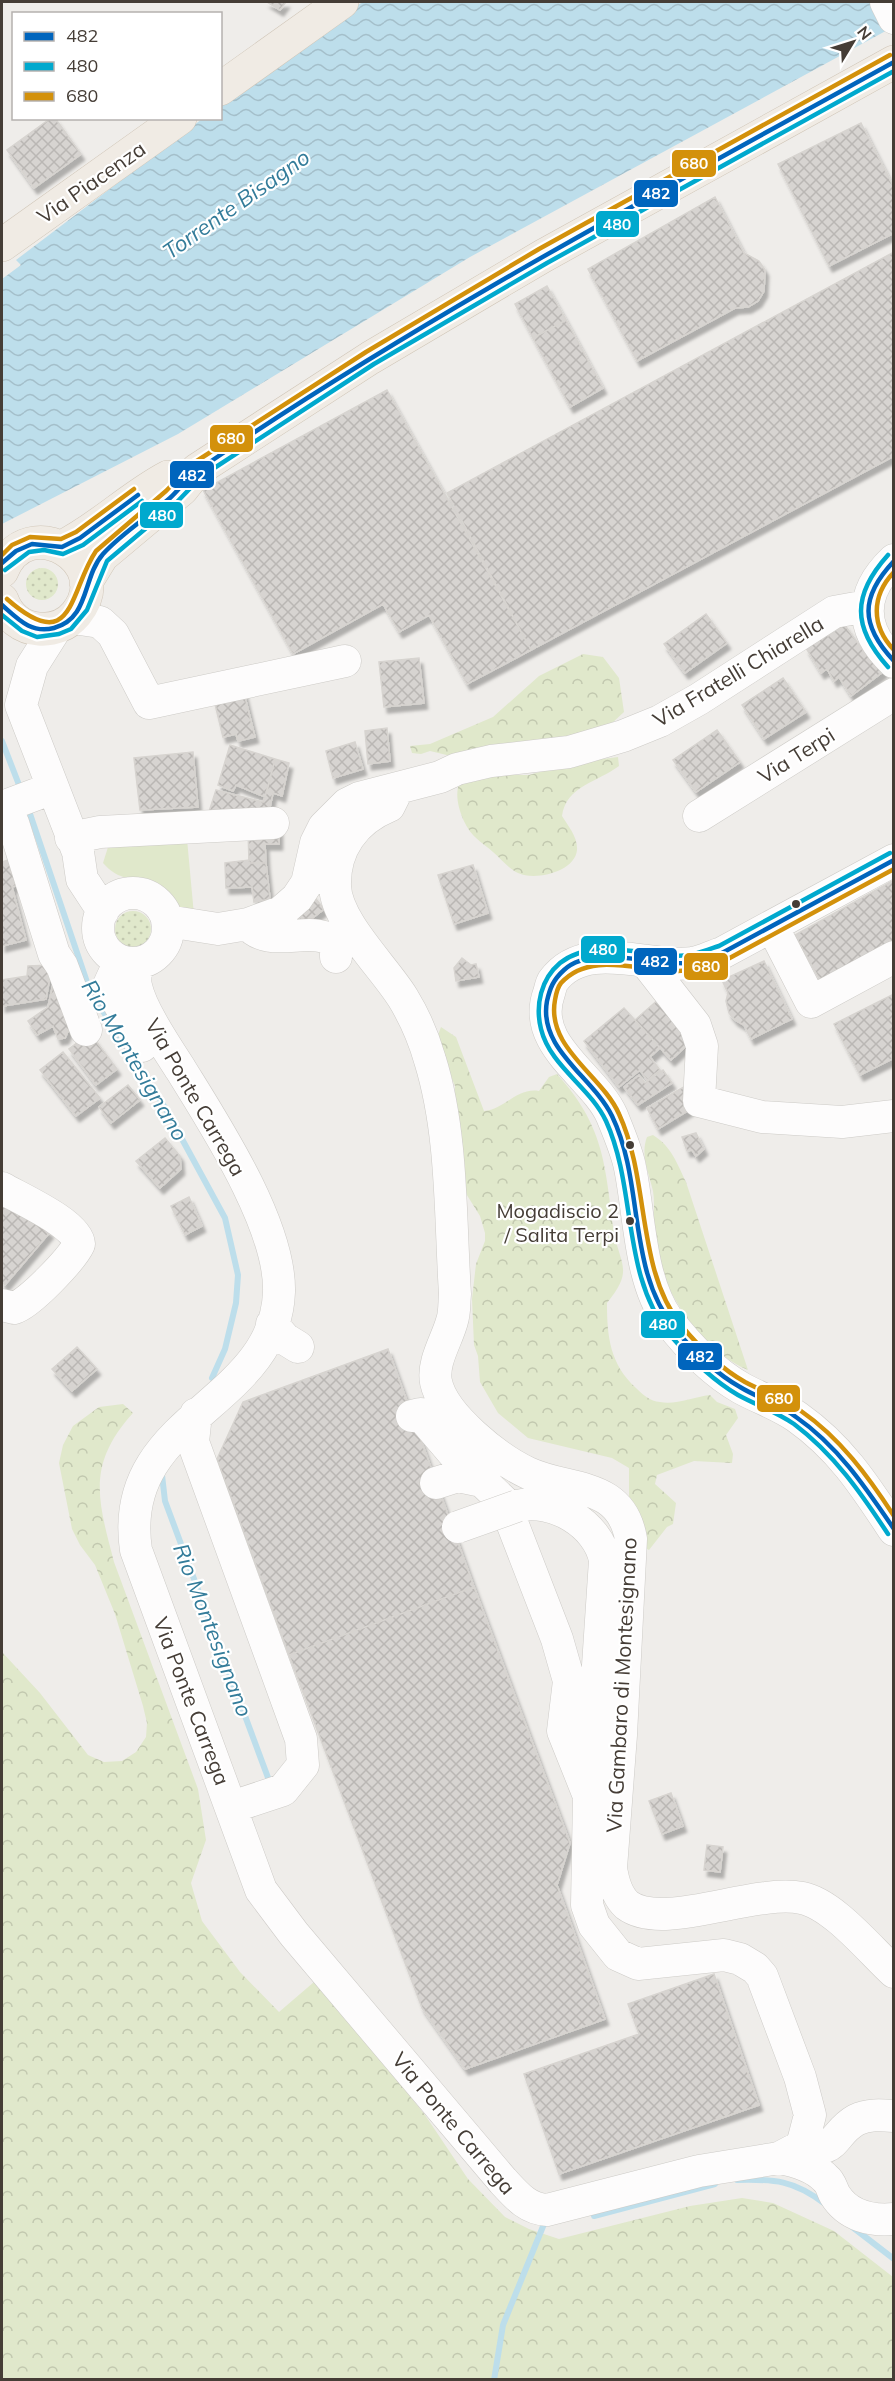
<svg xmlns="http://www.w3.org/2000/svg" width="895" height="2381" font-family="Mulish,sans-serif">
	<defs>
		<pattern id="grass-dots" width="8" height="8" patternUnits="userSpaceOnUse" patternTransform="scale(1.5)"><rect width="8" height="8" fill="#e0e8cb"/><path d="M2 2h.1M6 6h.1" fill="none" stroke="#c2c8af" stroke-width="1.8" stroke-linecap="round"/></pattern>
		<pattern id="forest-crowns" width="20" height="18" patternUnits="userSpaceOnUse" patternTransform="scale(1.5)"><rect width="20" height="18" fill="#e0e8cb"/><path d="M2 6a3 3 0 1 1 6 0M12 15a3 3 0 1 1 6 0" fill="none" stroke="#c2c8af"/></pattern>
		<pattern id="water-waves" width="16" height="10" patternUnits="userSpaceOnUse" patternTransform="scale(1.5)"><rect width="16" height="10" fill="#bddeeb"/><path d="M0 5q4-4 8 0t8 0" fill="none" stroke="#a4bfca"/></pattern>
		<pattern id="building-cross-hatch" width="8" height="8" patternUnits="userSpaceOnUse" patternTransform="scale(1.5)"><rect width="8" height="8" fill="#d7d4d1"/><path d="M0 0l8 8M0 8l8-8" fill="none" stroke="#bab7b4"/></pattern>
		<filter id="shadow"><feDropShadow dx="3.5" dy="6" stdDeviation="1.5" flood-color="#0004"/></filter>
	</defs>
	<rect width="100%" height="100%" fill="#efedea"/>
	<path fill="url(#grass-dots)" d="M26 584a16 16 0 1 1 32 0a16 16 0 1 1-32 0Z
		M115 929a18 18 0 1 1 36 0a18 18 0 1 1-36 0Z"/>
	<path fill="url(#forest-crowns)" d="M583,654L603,657L619,678L624,712L611,724L570,741L455,757L430,751L421,754L412,753L410,746L430,744L493,717L539,676Z
		M618,757L619,766C598,782 566,786 562,816C568,826 578,837 577,850C575,872 535,881 518,873C509,869 501,859 493,852C488,847 481,843 475,837C463,826 452,797 460,782L485,775H529L571,763Z
		M441,1027L456,1037L484,1111C504,1110 517,1087 539,1091L549,1077L557,1074C603,1125 605,1162 613,1226C618,1264 636,1268 607,1303C607,1337 610,1364 636,1388C643,1395 650,1401 660,1402C676,1405 693,1397 710,1395L717,1402L735,1409L738,1418L726,1435L733,1454L732,1463L694,1461L657,1475L655,1484L676,1503L673,1524L667,1527L649,1550L641,1546L629,1504V1468L612,1458L528,1438L498,1413L480,1382L478,1356L474,1345L472,1299L476,1264L485,1241V1233L480,1216L465,1192L454,1121L455,1086L436,1040Z
		M653,1135C671,1146 677,1163 686,1182L748,1370C702,1351 664,1293 654,1246C651,1228 656,1209 653,1191C649,1173 640,1155 647,1137Z
		M123,1404L133,1413C86,1465 98,1500 114,1562L198,1789L206,1840L191,1883L202,1921L240,1972L279,2012L314,1982L371,2047L425,2115L468,2179L505,2217L529,2229L559,2239L690,2206L742,2198L773,2203L834,2231L893,2277V2379H2V1652L40,1693L88,1755L104,1762L122,1761L136,1752L146,1737L147,1723L143,1706L115,1614L95,1565L80,1545L72,1529L59,1463L63,1445L73,1426L99,1407Z"/>
	<path fill="#e0e8cb" d="M187,839L194,915L178,914C169,901 161,890 146,884C127,875 119,881 103,863L109,844Z"/>
	<path fill="url(#water-waves)" d="M364,2H893V27L470,257L178,434L2,524V279L21,265L16,260L202,119L220,118L221,105L348,9Z"/>
	<g fill="none" stroke-linecap="round" stroke-linejoin="round">
		<path stroke="#bddeeb" stroke-width="6" d="M2,741L21,790
			M28,808L90,991L164,1106L225,1218L238,1275L236,1303L225,1349L212,1378
			M162,1475L165,1501L270,1783
			M737,2180C774,2179 794,2180 825,2204
			M594,2216L715,2184
			M851,2226L894,2259
			M494,2380L503,2325L546,2219"/>
	</g>
	<path fill="url(#building-cross-hatch)" stroke="#d7d4d0" stroke-width="1.5" filter="url(#shadow)" d="M267,2H286L280,10Z
		M51,118H55L81,154L34,188L7,150Z
		M861,123L894,188V233L829,266L778,164Z
		M715,197L744,253L759,261L765,270L764,291L758,301L748,307L735,308L637,361L588,269Z
		M894,252V456L531,650L447,493Z
		M547,286L566,320L533,338L515,304Z
		M566,320L603,388L570,407L533,338Z
		M387,390L531,650L467,684L429,615L399,632L383,604L293,654L203,490Z
		M706,614L727,643L685,673L664,644Z
		M844,624L865,653L868,650L884,671L851,696L839,677L834,681L827,669L821,673L806,648L825,633L828,636Z
		M419,658L424,703L384,707L379,662Z
		M783,678L806,712L764,739L742,705Z
		M243,689L255,737L238,741L236,734L223,737L213,696Z
		M387,728L390,761L368,764L365,731Z
		M717,730L740,762L696,792L673,760Z
		M355,742L363,769L333,778L326,751Z
		M230,745L275,759L265,797L236,785L233,791L218,785Z
		M193,752L198,807L140,810L134,758Z
		M275,759L289,763L282,796L267,791Z
		M216,790L263,802L267,791L273,793L268,817L207,818Z
		M248,828H279V844H265L266,863H249Z
		M17,857L25,883L12,887L26,940L2,946V862Z
		M249,860V863H266L270,899L254,902L252,887L226,888L225,863Z
		M473,865L488,913L454,924L438,875Z
		M894,880V941L821,982L795,935Z
		M312,894L324,909L306,923L294,908Z
		M462,958L471,965L476,964L479,977L456,981L454,968Z
		M764,961L792,1019L751,1039L744,1025L735,1020L729,1013L726,1001L728,993L722,980Z
		M52,965L46,999L2,1006V980L27,976L28,966Z
		M53,984L71,1025L65,1038L58,1039L53,1026L37,1035L28,1021L48,1007Z
		M894,994V1058L860,1075L834,1024Z
		M660,998L694,1039L671,1060L635,1020Z
		M624,1008L660,1048L650,1057L660,1070L647,1080L640,1070L619,1087L584,1041Z
		M90,1033L117,1069L96,1085L69,1049Z
		M63,1052L100,1098L76,1116L40,1070Z
		M663,1070L672,1083L638,1105L624,1087L639,1075L645,1083Z
		M696,1080L697,1105L658,1129L647,1108Z
		M128,1085L140,1100L111,1123L99,1107Z
		M696,1133L704,1149L696,1156L692,1150L687,1151L682,1137Z
		M165,1138L180,1156L181,1169L160,1188L136,1161Z
		M2,1195L50,1232L5,1285L2,1282Z
		M189,1197L202,1226L185,1235L171,1206Z
		M77,1347L97,1369L72,1391L52,1369Z
		M388,1349L474,1587L289,1655L217,1459L243,1402Z
		M474,1587L570,1843L557,1885L605,2019L465,2069L422,2008L289,1655Z
		M671,1793L683,1826L662,1834L649,1801Z
		M707,1845L723,1847L720,1872L704,1870Z
		M714,1974L759,2105L559,2174L524,2074L639,2034L628,2004Z"/>
	<g fill="none" stroke-linecap="round" stroke-linejoin="round">
		<g stroke="#cdcbc7" stroke-width="33">
			<path id="minor" d="M886,2L894,18
				M894,560C859,593 859,629 894,662
				M73,618L100,622L113,634L149,703L345,661
				M56,628L32,666L21,705L78,852L82,879L103,911
				M398,788L389,806C355,820 334,848 335,886C336,922 384,967 403,998C414,1016 424,1039 430,1060C453,1134 450,1218 455,1294C454,1303 455,1312 452,1321C447,1340 432,1362 436,1382C443,1416 498,1459 528,1473C569,1492 621,1481 631,1539L621,1735L611,1868C613,1881 617,1896 627,1905C663,1932 755,1888 802,1898C833,1904 870,1950 894,1972
				M2,807L53,788
				M699,816L894,694
				M2,821L13,823L54,954L62,966L86,1030
				M71,838L100,832L273,823
				M894,860L722,953C712,956 701,962 692,963C649,969 585,937 553,981C551,984 550,990 549,993C530,1045 594,1075 612,1116C618,1131 625,1147 629,1163C640,1211 638,1278 668,1320C688,1346 713,1372 741,1388C759,1398 780,1405 797,1417C841,1448 865,1486 894,1530
				M98 928a35 35 0 1 1 70 0a35 35 0 1 1-70 0Z
				M167,921L218,929L248,924L281,912L297,898L307,883L316,843L324,827L347,804L359,798L440,777L457,769L491,761L569,752L623,736L660,721L699,699L834,612L867,606
				M248,924C269,951 316,922 336,944V957
				M772,926L811,1002L894,957
				M120,961L109,985L142,1046
				M645,961L695,1025L702,1046L699,1101L762,1117L842,1122L894,1116
				M137,963C137,970 134,979 136,986C141,1010 167,1048 181,1070C215,1125 281,1226 279,1292C275,1407 116,1416 136,1550L261,1890L294,1934L503,2181C516,2195 527,2209 547,2210L699,2171L779,2158L798,2148L803,2142L810,2115L800,2077L762,1976L755,1968L740,1959L724,1955L638,1964L618,1955L594,1925L587,1905L589,1796L563,1731L569,1681L557,1639L504,1502L455,1455L420,1414L412,1416
				M2,1188C19,1198 78,1224 79,1244C72,1259 29,1304 14,1308L2,1305
				M272,1324L285,1339L298,1347
				M196,1414L193,1442L301,1739L303,1765L283,1790L232,1807
				M436,1483L458,1476L482,1481
				M517,1506C553,1497 598,1524 605,1560L590,1786
				M803,2142C835,2159 832,2133 856,2120C868,2114 881,2115 894,2116
				M779,2158C796,2161 814,2166 826,2179C831,2183 832,2190 835,2195C848,2216 871,2221 894,2219"/>
		</g>
		<g stroke="#d0c6b8" stroke-width="34">
			<path id="major" d="M220,89L342,2
				M2,245L180,118
				M62,547C100,528 130,497 168,477
				M2,571C27,508 118,562 76,614C67,625 53,630 39,629C22,628 8,617 2,600
				M86,582L102,556L182,489L197,470L370,358L543,256L894,62"/>
		</g>
		<use href="#minor" stroke="#fdfcfc" stroke-width="32"/>
		<use href="#major" stroke="#f0ebe4" stroke-width="33"/>
		<g stroke="#cdcbc7" stroke-width="33" stroke-linecap="butt">
			<path id="minor-bridge" d="M458,1527L517,1506"/>
		</g>
		<use href="#minor-bridge" stroke="#fdfcfc" stroke-width="32"/>
		<g stroke="#fff" stroke-width="9">
			<path id="bus-1" d="M894,561C860,597 860,625 894,661
				M2,563L16,551L32,544L62,547L80,538L138,495
				M2,605C18,619 31,634 54,628C90,618 82,578 103,554C122,533 148,517 170,498C180,489 189,475 201,468C422,317 659,192 894,62
				M894,860L722,953C712,956 702,962 692,963C655,967 594,943 564,970C553,980 550,988 547,1001C538,1049 593,1077 612,1116C645,1184 626,1270 676,1330C694,1352 715,1373 740,1387C758,1398 779,1404 796,1417C838,1446 866,1488 894,1529"/>
		</g>
		<g stroke="#fff" stroke-width="9">
			<path id="bus-2" d="M5,570L29,552L44,550L63,554L83,545L142,501
				M2,615L22,631L37,637L59,634L71,629L87,610L107,561L176,503L202,476L374,364L547,263L894,71
				M888,667C852,627 852,595 888,555
				M888,1534C861,1493 834,1454 794,1424C777,1412 756,1405 738,1395C712,1380 690,1358 670,1335C621,1275 637,1189 606,1121C590,1087 550,1066 541,1029C535,1005 541,979 560,963C592,937 640,955 675,956C692,956 704,951 719,946L890,853"/>
		</g>
		<g stroke="#fff" stroke-width="9">
			<path id="bus-3" d="M2,555L12,545L30,537L61,539L76,532L134,489
				M894,572C871,596 871,626 894,650
				M7,599C74,658 69,591 96,551L166,491L192,464L366,352L539,249L890,55
				M894,869L726,960C709,965 695,971 678,971C640,972 591,950 561,983C557,988 556,994 555,1000C546,1048 602,1075 619,1114C650,1181 636,1269 681,1325C699,1347 720,1368 745,1382C764,1392 784,1399 801,1411C840,1438 868,1476 894,1516"/>
		</g>
		<use href="#bus-1" stroke="#0065bd" stroke-width="4.5"/>
		<use href="#bus-2" stroke="#00a9ce" stroke-width="4.5"/>
		<use href="#bus-3" stroke="#d3910b" stroke-width="4.5"/>
	</g>
	<g fill="#453d36" stroke="#fff" stroke-width="2">
		<circle cx="796" cy="904" r="5"/>
		<circle cx="630" cy="1145" r="5"/>
		<circle cx="630" cy="1221" r="5"/>
	</g>
	<g text-anchor="middle" dominant-baseline="central" stroke-width="4.5" stroke-linejoin="round" paint-order="stroke">
		<g font-size="20" fill="#453d36" stroke="#fff" text-anchor="end">
			<text x="619" y="1210">Mogadiscio 2<tspan x="619" dy="24">/ Salita Terpi</tspan></text>
		</g>
		<g font-size="21" fill="#453d36" stroke="#fff">
			<text transform="translate(91 182) rotate(-35)">Via Piacenza</text>
			<text transform="translate(738 671) rotate(-31)">Via Fratelli Chiarella</text>
			<text transform="translate(796 755) rotate(-32)">Via Terpi</text>
			<text transform="translate(196 1097) rotate(60)">Via Ponte Carrega</text>
			<text transform="translate(621 1685) rotate(-87)">Via Gambaro di Montesignano</text>
			<text transform="translate(192 1701) rotate(69)">Via Ponte Carrega</text>
			<text transform="translate(454 2123) rotate(50)">Via Ponte Carrega</text>
		</g>
		<g font-size="22" font-style="italic" fill="#337c9a" stroke="#fff">
			<text transform="translate(236 204) rotate(-35)">Torrente Bisagno</text>
			<text transform="translate(135 1060) rotate(59)">Rio Montesignano</text>
			<text transform="translate(213 1630) rotate(69)">Rio Montesignano</text>
		</g>
	</g>
	<g stroke="#fff" stroke-width="2">
		<rect x="671" y="149" width="46" height="29" rx="6" fill="#d3910b"/>
		<rect x="633" y="179" width="46" height="29" rx="6" fill="#0065bd"/>
		<rect x="595" y="210" width="45" height="28" rx="6" fill="#00a9ce"/>
		<rect x="209" y="424" width="45" height="29" rx="6" fill="#d3910b"/>
		<rect x="169" y="460" width="46" height="29" rx="6" fill="#0065bd"/>
		<rect x="139" y="501" width="45" height="28" rx="6" fill="#00a9ce"/>
		<rect x="580" y="935" width="46" height="29" rx="6" fill="#00a9ce"/>
		<rect x="633" y="947" width="45" height="29" rx="6" fill="#0065bd"/>
		<rect x="683" y="952" width="46" height="29" rx="6" fill="#d3910b"/>
		<rect x="640" y="1310" width="46" height="29" rx="6" fill="#00a9ce"/>
		<rect x="677" y="1342" width="46" height="29" rx="6" fill="#0065bd"/>
		<rect x="756" y="1384" width="45" height="29" rx="6" fill="#d3910b"/>
	</g>
	<g font-size="16" text-anchor="middle" font-weight="bold" fill="#fff">
		<text x="694" y="169">680</text>
		<text x="656" y="199">482</text>
		<text x="617" y="230">480</text>
		<text x="231" y="444">680</text>
		<text x="192" y="481">482</text>
		<text x="162" y="521">480</text>
		<text x="603" y="955">480</text>
		<text x="655" y="967">482</text>
		<text x="706" y="972">680</text>
		<text x="663" y="1330">480</text>
		<text x="700" y="1362">482</text>
		<text x="779" y="1404">680</text>
	</g>
	<rect width="895" height="2381" fill="none" stroke="#453d36" stroke-width="6"/>
	<rect x="12" y="12" width="210" height="108" fill="#ffffff" stroke="#b5b1af" stroke-width="1.5"/>
	<rect x="24" y="32" width="30" height="9" fill="#0065bd" stroke="#b5b1af" stroke-width="1.5"/>
	<text x="66" y="42" font-size="18" fill="#453d36">482</text>
	<rect x="24" y="62" width="30" height="9" fill="#00a9ce" stroke="#b5b1af" stroke-width="1.5"/>
	<text x="66" y="72" font-size="18" fill="#453d36">480</text>
	<rect x="24" y="92" width="30" height="9" fill="#d3910b" stroke="#b5b1af" stroke-width="1.5"/>
	<text x="66" y="102" font-size="18" fill="#453d36">680</text>
	<g transform="translate(853 42) rotate(52)" stroke="#ffffff" stroke-width="4.5" paint-order="stroke">
	<path d="M0-4.5L10 22L0 15L-10 22Z" fill="#453d36"/>
	<text y="-9" font-size="16" font-weight="bold" text-anchor="middle" fill="#453d36">N</text>
	</g>
</svg>
